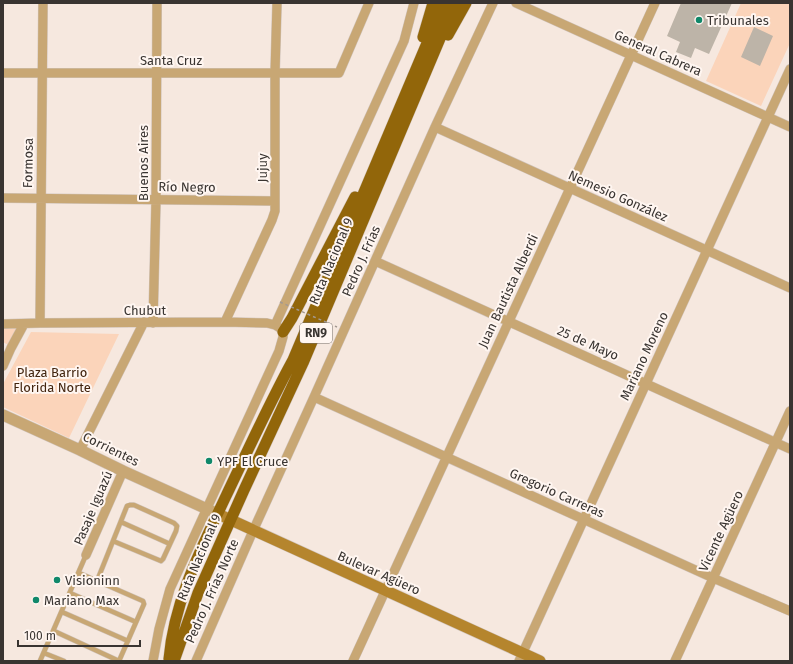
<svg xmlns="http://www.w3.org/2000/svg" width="793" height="664" font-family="'Fira Sans',sans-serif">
	<rect width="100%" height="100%" fill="#f6e8df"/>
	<path fill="#fbd4ba" d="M741,3H790V43L761,106L706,81Z
		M3,325H22L10,346L3,342Z
		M31,332L119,334L69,438L3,407V384Z"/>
	<path fill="#bdb4a8" d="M681,3H732L709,54L695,48L691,58L676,52L680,42L667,36Z
		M754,27L773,36L760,66L741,57Z"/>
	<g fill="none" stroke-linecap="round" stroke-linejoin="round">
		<g stroke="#d0c4bc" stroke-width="5.5">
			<path id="service" d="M121,522L170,544
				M97,581L127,506L130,505H134L174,523L177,526L176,531L163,559L161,561L113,541
				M70,593L136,622
				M62,612L128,641
				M54,631L119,661L144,604L143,601L79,573
				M44,653L64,661
				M40,661L86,555"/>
		</g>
		<g stroke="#d0c4bc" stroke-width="10">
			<path id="minor" d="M516,3L790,127
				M3,73H339L369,3
				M435,127L790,288
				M3,198L275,201
				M375,261L790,449
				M225,322L272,220L275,211V73L277,3
				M40,323L43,3
				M153,323L156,200L157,3
				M3,324L40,323L225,322L267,323L275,325L280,328L283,332V337L279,351L170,589L159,629L153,661
				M275,325L404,41L414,3
				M3,366L11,348L24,324
				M314,397L713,578L790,611
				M80,450L144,322
				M86,555L123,471
				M196,661L253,531L314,397L435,127L493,3
				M353,661L655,3
				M519,661L790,69
				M675,661L790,411"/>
		</g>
		<g stroke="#d0c4bc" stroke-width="12">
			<path id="tertiary" d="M3,415L80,450L123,471L218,514"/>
		</g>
		<g stroke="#d0c4bc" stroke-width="12">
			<path id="secondary" d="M218,514L540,661"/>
		</g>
		<g stroke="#d0c4bc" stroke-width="12">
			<path id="trunk" d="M448,35L466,3
				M423,37L433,3
				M283,332L292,318L355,197
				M169,659C174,601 201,549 226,496C248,450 269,404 293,360L444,3
				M174,661L191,613L198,593L244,490L303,363L455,3"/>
		</g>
		<use href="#service" stroke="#c8a774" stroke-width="4.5"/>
		<use href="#minor" stroke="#c8a774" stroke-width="9"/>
		<use href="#tertiary" stroke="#c8a774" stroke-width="11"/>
		<use href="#secondary" stroke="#b5852d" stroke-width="11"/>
		<use href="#trunk" stroke="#92660a" stroke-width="11"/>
		<path stroke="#a39992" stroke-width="1.5" stroke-dasharray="3 3" stroke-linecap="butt" d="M280,302L337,327"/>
	</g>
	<g fill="#10886a" stroke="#fff6f1" stroke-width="1.5">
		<circle cx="699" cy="20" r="4"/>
		<circle cx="209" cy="461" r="4"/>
		<circle cx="57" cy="580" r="4"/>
		<circle cx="36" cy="600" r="4"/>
	</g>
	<g text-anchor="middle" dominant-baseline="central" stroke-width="4" stroke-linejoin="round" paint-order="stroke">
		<rect fill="#fff6f1" stroke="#746e6b" stroke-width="1" x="300" y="323" width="32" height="20" rx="3"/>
		<g font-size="12" font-weight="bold" fill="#393431">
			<text x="316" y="333">RN9</text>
		</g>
		<g font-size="13" fill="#393431" stroke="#fff6f1" text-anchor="start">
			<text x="707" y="20">Tribunales</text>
			<text x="217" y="461">YPF El Cruce</text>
			<text x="65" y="580">Visioninn</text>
			<text x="44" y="600">Mariano Max</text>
		</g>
		<g font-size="13" fill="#393431" stroke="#fff6f1">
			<text transform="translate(658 53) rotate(24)">General Cabrera</text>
			<text x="171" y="60">Santa Cruz</text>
			<text transform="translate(28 163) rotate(-89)">Formosa</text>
			<text transform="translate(143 163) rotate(-90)">Buenos Aires</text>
			<text transform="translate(262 168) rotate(-90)">Jujuy</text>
			<text transform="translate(187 187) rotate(1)">Río Negro</text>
			<text transform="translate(618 196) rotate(24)">Nemesio González</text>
			<text transform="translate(331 261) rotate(-67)">Ruta Nacional 9</text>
			<text transform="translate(361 261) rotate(-66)">Pedro J. Frías</text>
			<text transform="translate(508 291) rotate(-65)">Juan Bautista Alberdi</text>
			<text x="145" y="310">Chubut</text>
			<text transform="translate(588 343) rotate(24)">25 de Mayo</text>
			<text transform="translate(644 356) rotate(-65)">Mariano Moreno</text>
			<text transform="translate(111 449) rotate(26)">Corrientes</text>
			<text transform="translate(557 493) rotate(24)">Gregorio Carreras</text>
			<text transform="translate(93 508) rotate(-67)">Pasaje Iguazú</text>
			<text transform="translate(721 531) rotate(-65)">Vicente Agüero</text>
			<text transform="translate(199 557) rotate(-67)">Ruta Nacional 9</text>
			<text transform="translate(379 573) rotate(24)">Bulevar Agüero</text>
			<text transform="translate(212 591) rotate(-66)">Pedro J. Frías Norte</text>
		</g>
		<g font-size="13" fill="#43250f" stroke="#fff6f1">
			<text x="52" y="372">Plaza Barrio<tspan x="52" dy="15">Florida Norte</tspan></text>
		</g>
	</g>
	<rect width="793" height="664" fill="none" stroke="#393431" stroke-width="8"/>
	<path d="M18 640v6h122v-6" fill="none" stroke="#393431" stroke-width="2"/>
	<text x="24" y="640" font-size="12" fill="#393431" stroke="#fff6f1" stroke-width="3" paint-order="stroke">100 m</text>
</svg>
